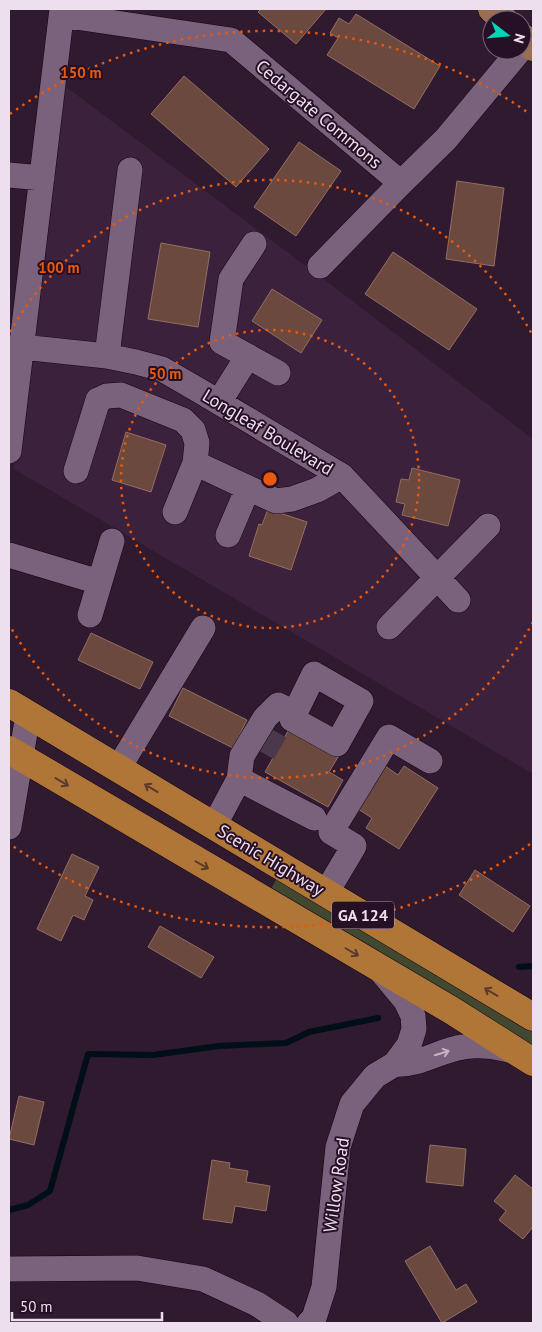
<svg xmlns="http://www.w3.org/2000/svg" width="542" height="1332" font-family="'PT Sans',sans-serif">
	<rect width="100%" height="100%" fill="#2f1a30"/>
	<path fill="#3b213c" d="M62,84L346,296L533,439V774L14,469Z"/>
	<path fill="#41482f" d="M277,878L533,1031V1047L271,889Z"/>
	<g fill="none" stroke-linecap="round" stroke-linejoin="round">
		<path stroke="#000e17" stroke-width="6" d="M519,967L533,966
			M9,1210L28,1205L50,1191L88,1054L153,1055L219,1046L286,1043L309,1032L378,1018"/>
	</g>
	<path fill="#6b493f" stroke="#936e63" d="M261,9H326L296,44L258,12Z
		M356,14L440,66L414,109L327,55L338,38L330,33L339,18L349,24Z
		M184,76L269,149L236,187L151,114Z
		M299,142L341,171L296,236L254,207Z
		M457,181L504,188L494,266L446,259Z
		M161,243L210,252L198,327L148,319Z
		M393,252L477,309L449,350L365,294Z
		M272,289L322,320L301,353L252,321Z
		M126,432L166,445L151,492L112,480Z
		M412,468L460,480L448,526L402,515L405,504L396,502L401,479L409,480Z
		M268,509L307,522L291,570L249,556L259,524L262,525Z
		M91,633L153,662L140,689L78,660Z
		M183,688L247,720L233,748L169,716Z
		M292,724L341,752L329,772L343,780L328,807L265,772Z
		M385,766L398,775L404,766L438,788L399,849L366,828L372,818L358,809Z
		M72,854L99,867L85,896L93,900L84,920L73,915L61,941L37,929Z
		M475,870L530,906L513,932L459,895Z
		M160,926L214,957L201,978L148,947Z
		M19,1096L44,1102L34,1145L9,1139Z
		M430,1145L466,1149L463,1186L426,1182Z
		M212,1160L230,1163L229,1168L248,1171L246,1182L270,1186L266,1211L235,1206L232,1223L203,1219Z
		M515,1175L533,1189V1229L532,1228L523,1239L499,1220L506,1211L494,1201Z
		M430,1246L456,1290L466,1284L477,1302L442,1323L405,1261Z"/>
	<g fill="none" stroke-linecap="round" stroke-linejoin="round">
		<path stroke="#4c384c" stroke-width="25" stroke-dasharray="25 12" stroke-linecap="butt" d="M263,753L278,727"/>
		<g stroke="#160417" stroke-width="26">
			<path id="minor" d="M62,15L231,40L401,183L446,139L520,50
				M9,175L42,178
				M254,244L231,279L222,342L278,373
				M320,266L401,183
				M22,347L107,356L136,362L162,369L200,391L342,476L458,600
				M107,356L130,170
				M219,402L248,356
				M9,451L62,9
				M195,463L276,501L292,499L317,490L342,476
				M76,471L98,400L107,396L121,395L183,420L193,430L197,443L195,463L175,512
				M228,535L248,488
				M9,555L99,582
				M90,615L112,541
				M389,627L488,526
				M314,674L361,701L337,744L292,719Z
				M118,769L203,628
				M239,779L242,756L265,718L278,705L294,713
				M214,826L239,779L314,818
				M9,827L28,715
				M326,893L354,846L331,832L389,737L430,761
				M395,1064C419,1066 440,1050 463,1047C481,1044 496,1047 514,1051
				M9,1269L137,1268L203,1279L257,1304L286,1323
				M309,1323L314,1318L324,1287L338,1147L352,1104L375,1076L395,1064L409,1045L414,1029L413,1016L406,1001L382,972"/>
		</g>
		<g stroke="#160417" stroke-width="29">
			<path id="major" d="M492,9L504,20
				M522,37L533,47"/>
		</g>
		<g stroke="#160417" stroke-width="29">
			<path id="highway" d="M9,703L533,1017
				M9,750L451,1010L533,1062"/>
		</g>
		<use href="#minor" stroke="#7b627c" stroke-width="25"/>
		<use href="#major" stroke="#9a6e53" stroke-width="28"/>
		<use href="#highway" stroke="#af7638" stroke-width="28"/>
	</g>
	<defs><path id="oneway-shaft" d="M-6 0H5M1.5-3L5.5 0L1.5 3" fill="none" stroke-width="1.6" stroke-linecap="round" stroke-linejoin="round" transform="scale(1.25)"/></defs>
	<g stroke="#5c392d">
		<use href="#oneway-shaft" transform="translate(62 782) rotate(31)"/>
		<use href="#oneway-shaft" transform="translate(151 788) rotate(-149)"/>
		<use href="#oneway-shaft" transform="translate(202 865) rotate(30)"/>
		<use href="#oneway-shaft" transform="translate(352 952) rotate(30)"/>
		<use href="#oneway-shaft" transform="translate(491 992) rotate(-149)"/>
	</g>
	<use stroke="#c6b3c6" href="#oneway-shaft" transform="translate(442 1053) rotate(-17)"/>
	<g fill="none" stroke="#e8590c" stroke-width="2.5" stroke-dasharray="2.5 5">
		<circle cx="270" cy="479" r="149"/>
		<path d="M533 622A299 299 0 0 1 10 626M10 332A299 299 0 0 1 533 336"/>
		<path d="M530 844A448 448 0 0 1 10 844M10 114A448 448 0 0 1 530 114"/>
	</g>
	<g text-anchor="middle" dominant-baseline="central" stroke-width="4" stroke-linejoin="round" paint-order="stroke">
		<rect fill="#251026" stroke="#b2a1b2" stroke-width="1" x="332" y="901.5" width="62" height="27" rx="4"/>
		<g font-size="16" font-weight="bold" fill="#eedfee">
			<text x="363" y="915">GA 124</text>
		</g>
		<g font-size="18" fill="#eedfee" stroke="#251026">
			<text transform="translate(319 114) rotate(40)">Cedargate Commons</text>
			<text transform="translate(268 432) rotate(31)">Longleaf Boulevard</text>
			<text transform="translate(271 860) rotate(31)">Scenic Highway</text>
			<text transform="translate(336 1185) rotate(-82)">Willow Road</text>
		</g>
	</g>
	<circle cx="270" cy="479" r="8" fill="#e8590c" stroke="#251026" stroke-width="2.5"/>
	<g font-size="15" text-anchor="middle" font-weight="bold" fill="#e8590c" stroke="#251026" stroke-width="4" stroke-linejoin="round" paint-order="stroke">
		<text x="81" y="78">150 m</text>
		<text x="59" y="273">100 m</text>
		<text x="165" y="379">50 m</text>
	</g>
	<rect width="542" height="1332" fill="none" stroke="#eedfee" stroke-width="20"/>
	<g transform="translate(507 35) rotate(106)"><circle r="24" fill="#251026" stroke="#756376"/>
	<path d="M0-4L9 19L0 12L-9 19Z" fill="#03d5b6"/>
	<text y="-8" font-size="14" font-weight="bold" text-anchor="middle" fill="#eedfee">N</text>
	</g>
	<path d="M12 1312v8h150v-8" fill="none" stroke="#eedfee" stroke-width="2.5"/>
	<text x="20" y="1312" font-size="15" fill="#eedfee" stroke="#251026" stroke-width="4" paint-order="stroke">50 m</text>
</svg>
